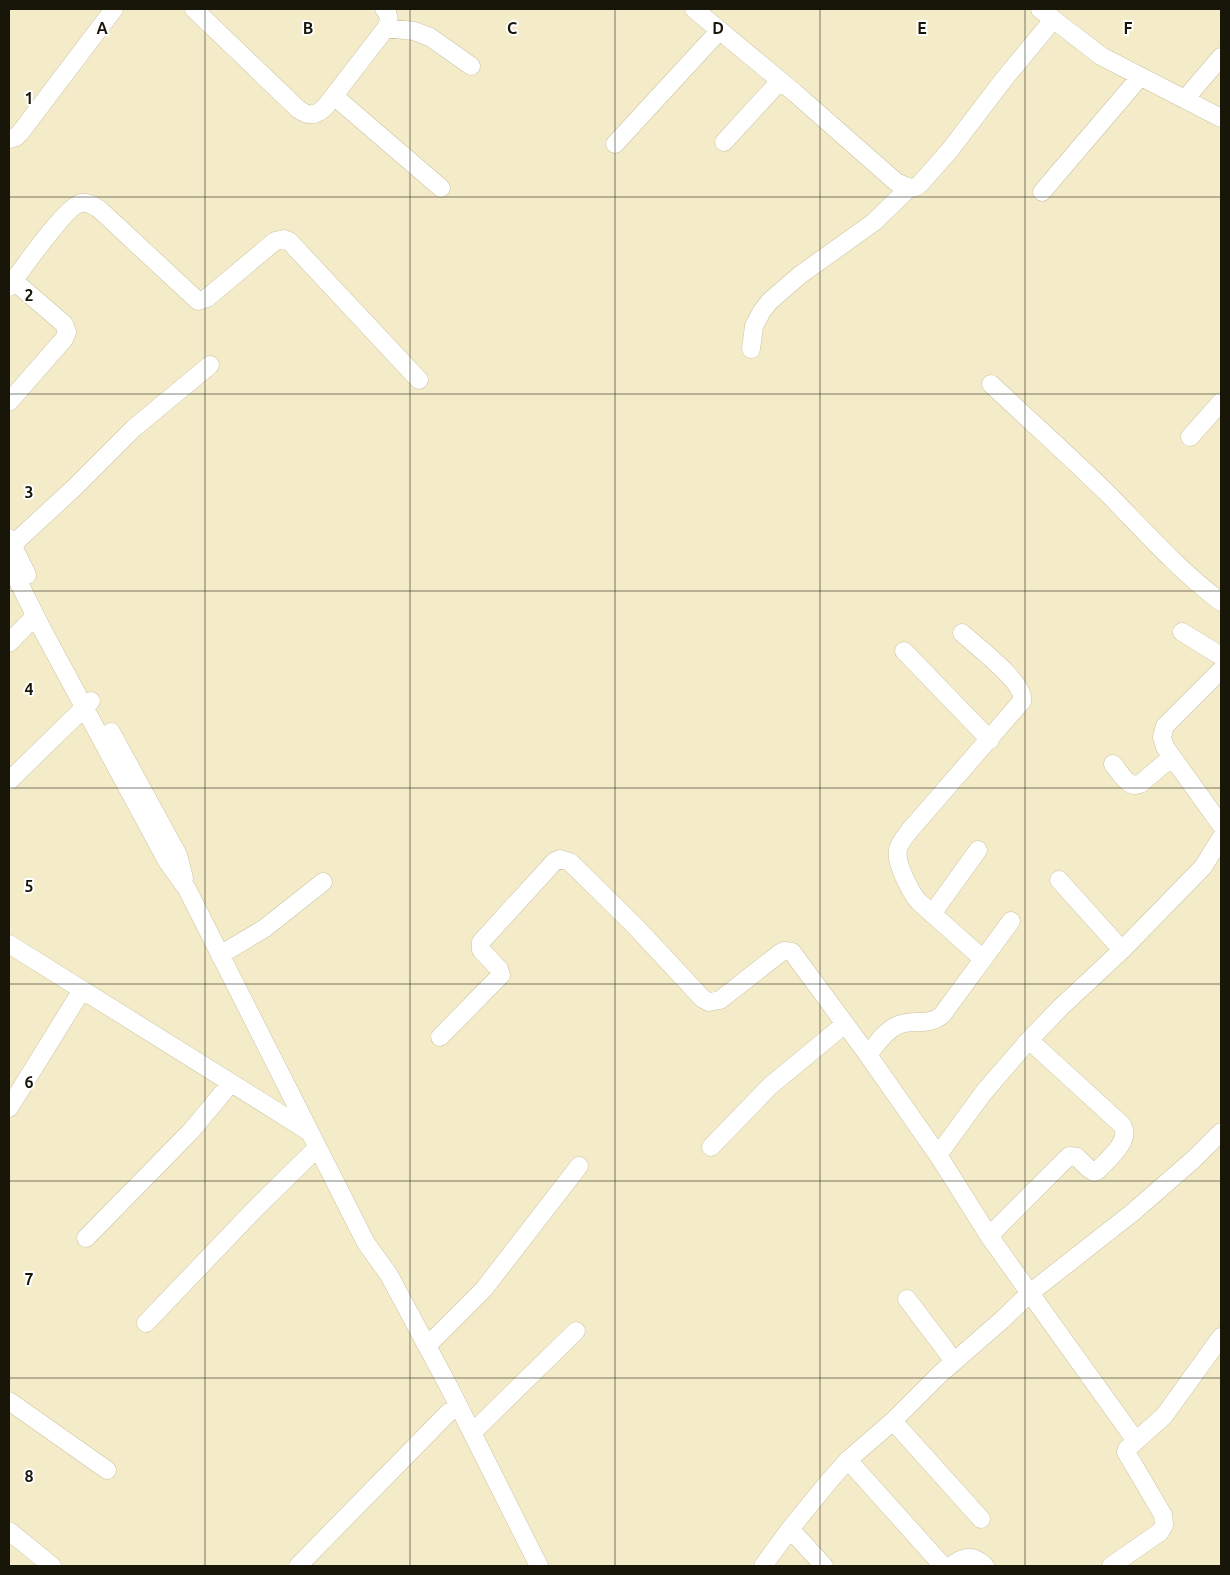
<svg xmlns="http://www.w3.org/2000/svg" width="1230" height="1575" font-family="Ubuntu,sans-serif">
	<rect width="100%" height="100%" fill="#f4ebc9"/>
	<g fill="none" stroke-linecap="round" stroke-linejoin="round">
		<g stroke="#cbc3a2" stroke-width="19">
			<path id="minor" d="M194,9L298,109C309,117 317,116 326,106L386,28C390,20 390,15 384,9
				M694,9L795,93L896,182L909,188L916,187L920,184L950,150L1004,79L1053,20
				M1040,9L1101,56L1221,118
				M386,28L414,31L430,37L471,66
				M334,96L441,188
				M1185,99L1221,57
				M9,139L16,137L20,133L114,9
				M724,142L780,81
				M615,144L720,30
				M1042,192L1140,77
				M9,287C20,272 67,205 81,203C88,202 94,206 99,209L198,301L207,298L275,241L284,239L289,241L419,380
				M751,349L754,326L762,311L770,301L800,275L874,222L909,188
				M991,384C1031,422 1072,458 1111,497C1147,534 1180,571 1221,602
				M9,402L64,339L67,332L64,324L14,281
				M1190,437L1221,402
				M9,538L27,575
				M9,548L75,487L134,428L210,365
				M9,563L42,629L167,861L187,889L366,1243L389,1275L450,1389L539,1566
				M1182,632L1221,656
				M962,633C976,646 1026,683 1022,701L910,830C906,836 899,843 898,850C895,862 910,891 918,901L983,959
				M9,643L35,616
				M904,651L990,740
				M1221,670L1165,726L1162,737L1165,747L1221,825
				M111,732L178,855L184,878
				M1113,764C1120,772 1128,789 1140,784L1172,757
				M9,781L91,701
				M1059,880L1122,950
				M932,914L978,850
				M9,944L308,1131
				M220,955L265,928L323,882
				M440,1037L501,975L499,969L481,950V942L554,862L560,859L570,862L635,926L703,999L709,1002L720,1000L780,953L784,951L792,952L868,1055L938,1155L989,1236L1136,1441
				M868,1055C876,1045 884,1032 896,1026C911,1018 928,1027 942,1015L1011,921
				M9,1108L82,990
				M711,1147L770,1086L845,1024
				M938,1155L984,1092L1029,1040L1061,1007L1122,950L1203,867L1221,838
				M989,1236L1069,1156L1077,1157L1088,1168L1094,1172L1097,1171C1107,1160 1132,1141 1122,1125L1029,1040
				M86,1238L191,1131L231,1083
				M907,1299L954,1361
				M146,1323L256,1208L317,1148
				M427,1346L484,1289L579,1166
				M9,1401L107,1470
				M893,1421L981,1519
				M472,1433L576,1331
				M848,1460L943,1566
				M790,1529L824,1566
				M9,1531L52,1566
				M298,1566L449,1412
				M763,1566L790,1529L830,1480L848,1460L893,1421L941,1373L1002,1320L1030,1293L1132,1213L1194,1159L1221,1132
				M950,1566C964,1557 972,1553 985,1566
				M1111,1566L1160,1532L1164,1525L1163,1515L1126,1452L1127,1449L1164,1416L1221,1337"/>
		</g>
		<use href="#minor" stroke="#fff" stroke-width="18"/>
	</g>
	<path fill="none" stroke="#181509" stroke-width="1" stroke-opacity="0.55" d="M205,9V1566M410,9V1566M615,9V1566M820,9V1566M1025,9V1566M9,197H1221M9,394H1221M9,591H1221M9,788H1221M9,984H1221M9,1181H1221M9,1378H1221"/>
	<g font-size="16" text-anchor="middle" font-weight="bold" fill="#181509" stroke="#fff" stroke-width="4" stroke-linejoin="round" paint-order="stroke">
		<text x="102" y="34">A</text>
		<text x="308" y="34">B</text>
		<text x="512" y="34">C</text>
		<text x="718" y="34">D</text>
		<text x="922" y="34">E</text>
		<text x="1128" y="34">F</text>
		<text x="29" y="104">1</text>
		<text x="29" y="301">2</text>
		<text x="29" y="498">3</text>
		<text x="29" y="695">4</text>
		<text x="29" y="892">5</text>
		<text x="29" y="1088">6</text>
		<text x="29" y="1285">7</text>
		<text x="29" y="1482">8</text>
	</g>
	<rect width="1230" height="1575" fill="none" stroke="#181509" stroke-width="20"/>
</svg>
